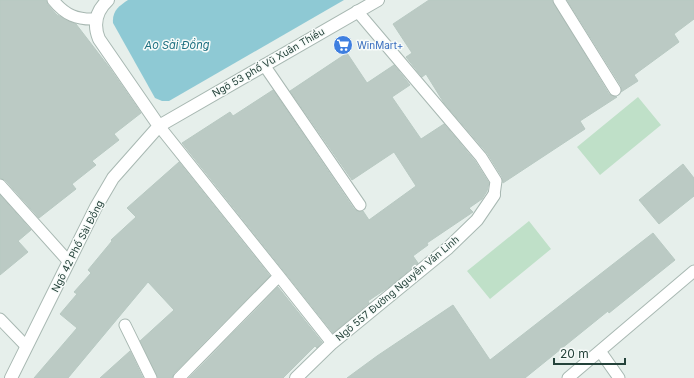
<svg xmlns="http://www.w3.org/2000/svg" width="694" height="378" font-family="Inter,sans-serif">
	<rect width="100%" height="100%" fill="#e6efeb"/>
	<path fill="#bfe0c8" d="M638,97L661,125L600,175L577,147Z
		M529,221L551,249L490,299L467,271Z"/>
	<path fill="#8ec9d4" d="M128,0H344L169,101H162L155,98L113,23C112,11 119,6 128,0Z"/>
	<path fill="#bbcac4" stroke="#b8c9c2" d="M0,0H46L48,5L57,15L76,24L109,67L141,113L114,134L119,140L92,161L96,165L72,184L76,189L39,218L5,180L0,178Z
		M429,0H552L609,94L617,97L580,121L585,129L503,183L502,177L487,153L444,103L426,74L422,77L406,57L412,53L393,24Z
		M567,0H694V19L674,34L679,42L634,75L638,81L621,92V86Z
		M347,53L367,83L394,65L410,85L392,97L421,139L444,124L475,161L489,183L487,191L482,199L469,208L473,212L427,243L428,245L413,256L418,263L389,287L368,301L369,303L333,333L182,143L230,112L233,116L273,90L354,209L357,211H363L369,220L416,186L394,152L352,180L290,91Z
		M179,162L270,276L174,373L172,378H158L140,341L174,310L148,282L68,378H34L77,328L60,314L77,294L74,292L91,273L88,270L112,241L111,240L136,217L127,208Z
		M683,164L694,178V196L659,224L639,200Z
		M0,195L31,230L18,241L28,252L0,275Z
		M653,233L675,260L609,313L608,311L525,378H347L377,356L453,305L490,360Z
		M278,287L322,342L317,348L315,346L283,378H189Z
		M130,351L143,378H100Z"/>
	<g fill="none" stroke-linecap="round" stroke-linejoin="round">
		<g stroke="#a8b8b2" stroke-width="13">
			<path id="lane" d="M53,0C65,15 77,20 96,19
				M559,0L615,90
				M357,11L481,157L496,181L494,195
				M264,65L360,205
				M159,126L279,276L179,378
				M0,185L69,262
				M279,276L332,343
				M0,319L26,346
				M125,325L151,378
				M600,351L619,378
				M568,378L694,271"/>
		</g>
		<g stroke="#a8b8b2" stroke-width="14">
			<path id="street" d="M108,0C96,11 93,24 99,39L159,126
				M11,378L96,207L113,178L159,126L378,0
				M296,378L332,343L448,248L477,220L494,195"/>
		</g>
		<use href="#lane" stroke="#fff" stroke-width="11"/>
		<use href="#street" stroke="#fff" stroke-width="12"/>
	</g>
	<defs>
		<g id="supermarket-disc" transform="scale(1)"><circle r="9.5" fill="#3f7fe0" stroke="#f7fbf9"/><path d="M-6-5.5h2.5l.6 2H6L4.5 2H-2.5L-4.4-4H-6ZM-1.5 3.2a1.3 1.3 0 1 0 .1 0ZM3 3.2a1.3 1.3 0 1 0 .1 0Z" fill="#fff"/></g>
	</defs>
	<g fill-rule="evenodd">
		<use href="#supermarket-disc" x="343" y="45"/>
	</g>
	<g text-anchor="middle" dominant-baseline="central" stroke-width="3" stroke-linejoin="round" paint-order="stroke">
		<g font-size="10" fill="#366cbe" stroke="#f7fbf9" text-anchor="start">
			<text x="357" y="45">WinMart+</text>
		</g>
		<g font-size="10" fill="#24423a" stroke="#f7fbf9">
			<text transform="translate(268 62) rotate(-30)">Ngõ 53 phố Vũ Xuân Thiều</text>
			<text transform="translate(77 246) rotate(-63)">Ngõ 42 Phố Sài Đồng</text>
			<text transform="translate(397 288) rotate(-40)">Ngõ 557 Đường Nguyễn Văn Linh</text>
		</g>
		<g font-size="11" font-style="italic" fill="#1c6f80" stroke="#f7fbf9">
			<text x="177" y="45">Ao Sài Đồng</text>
		</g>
	</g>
	<path d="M554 358v6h71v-6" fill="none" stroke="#24423a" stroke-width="2"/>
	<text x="560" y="358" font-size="12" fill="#24423a" stroke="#f7fbf9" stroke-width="3" paint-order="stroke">20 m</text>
</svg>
